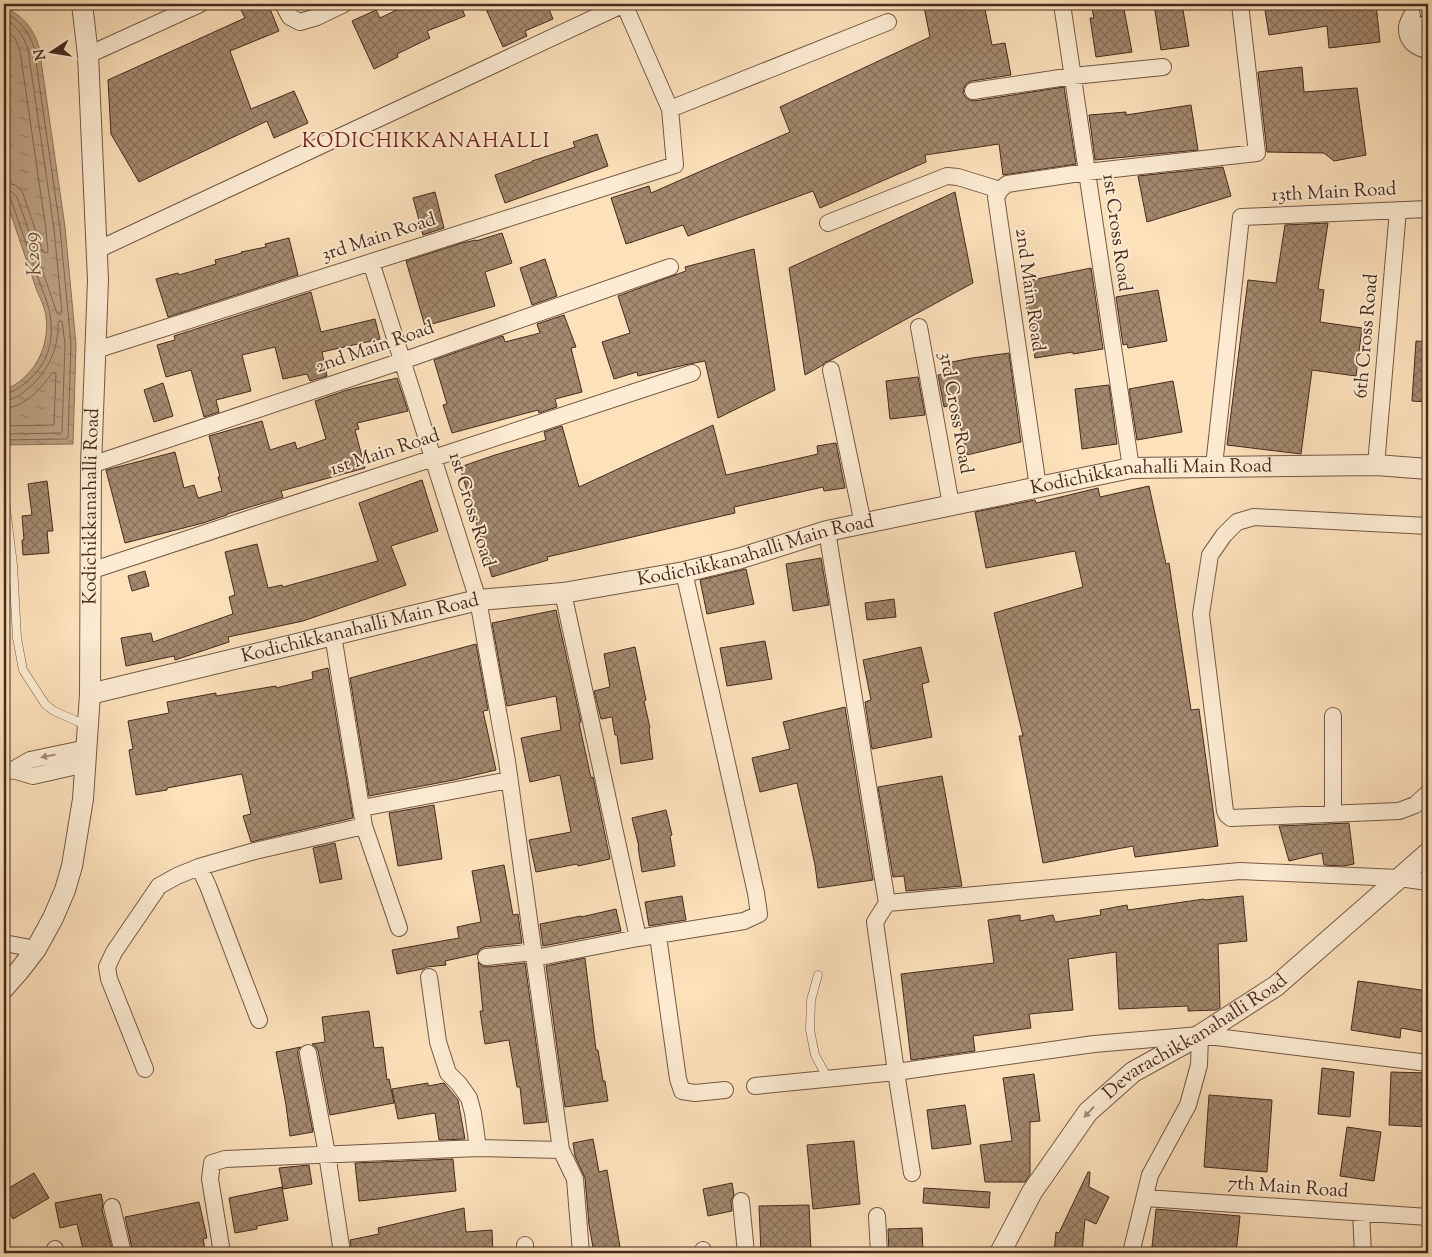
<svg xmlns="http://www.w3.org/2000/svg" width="1432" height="1257" font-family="'Sorts Mill Goudy',serif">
	<defs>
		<pattern id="water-ripples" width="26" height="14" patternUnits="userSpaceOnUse" patternTransform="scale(1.25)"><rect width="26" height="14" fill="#bea385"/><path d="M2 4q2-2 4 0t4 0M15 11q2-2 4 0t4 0" fill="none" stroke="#9c856c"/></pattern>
		<pattern id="building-cross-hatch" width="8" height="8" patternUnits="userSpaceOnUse" patternTransform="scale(1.25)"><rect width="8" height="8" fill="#a48a6f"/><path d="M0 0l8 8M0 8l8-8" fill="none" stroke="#87715b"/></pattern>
	</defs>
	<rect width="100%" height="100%" fill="#fce1bb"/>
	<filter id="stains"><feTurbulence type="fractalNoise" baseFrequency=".004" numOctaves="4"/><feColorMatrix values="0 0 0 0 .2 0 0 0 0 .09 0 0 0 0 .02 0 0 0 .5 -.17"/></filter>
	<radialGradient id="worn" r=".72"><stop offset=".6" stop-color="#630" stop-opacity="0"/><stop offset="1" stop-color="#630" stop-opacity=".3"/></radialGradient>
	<path fill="url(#water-ripples)" stroke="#8e735b" d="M4,7C22,15 33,27 39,47L65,227L76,344L73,444L4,445V390C33,379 50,348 46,317C45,308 41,300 37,291L4,194Z"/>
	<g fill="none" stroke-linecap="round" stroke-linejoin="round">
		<path stroke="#826751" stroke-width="1" d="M4,13C20,20 29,31 34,48L60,228L71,344L68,438L66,439L4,440
			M4,19C17,25 23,36 28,49L54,229L62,312L60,315L57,313L17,197L11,191L4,190
			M4,28L15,38L20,51L46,230L48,251L47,253L43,252L22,191L15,185L4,182
			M4,196L8,197L11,200L42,289C57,323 56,360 24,384C18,388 11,394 4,394
			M4,401C12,400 19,396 25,391C47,374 59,350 58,322L59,321H62L65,344L62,432L60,433L4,434
			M4,408C24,408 42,388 52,373H56L54,425L4,426"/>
	</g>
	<path fill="url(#building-cross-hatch)" stroke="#452b1d" d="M256,4H268L279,31L230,51L251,109L294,91L308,123L274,138L267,121L139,182L111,134L108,80L245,18L241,10Z
		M409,4H460L465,16L427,31L430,38L397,54L398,57L374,69L352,21L376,10L380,18Z
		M498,4H547L553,19L525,31L527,36L503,47L486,9Z
		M942,4H984L992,45L1005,43L1011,75L972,81L967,83L964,88L963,93L966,98L970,100L974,101L1064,87L1076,164L1003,175L999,144L925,155L926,162L820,208L813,191L688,236L683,225L626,244L611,198L649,186L651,193L790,132L780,107L930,37L924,7Z
		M1091,4H1123L1132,52L1096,57L1090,18H1094Z
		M1154,4H1182L1189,46L1161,50Z
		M1264,4H1376L1380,42L1329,48L1327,26L1269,35Z
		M1302,67L1304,92L1357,88L1366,155L1334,161L1324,153L1267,152L1258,72Z
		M1191,105L1198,150L1095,160L1089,115L1126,112V115Z
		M597,134L608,166L505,203L495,175L532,162V161L575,147L573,142Z
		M1223,167L1231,196L1147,222L1138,176Z
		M435,192L444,228L423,235L413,198Z
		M955,192L973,283L831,360L825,362L823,365L805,375L789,268Z
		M1328,223L1318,289L1324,290L1320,322L1362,328L1356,376L1312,370L1301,454L1227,445L1248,280L1276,283L1285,225Z
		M502,233L512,263L485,272L495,306L425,326L406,261L462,243L476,240V241Z
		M289,238L298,275L168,317L156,279L178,273L179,275L216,264L215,260L242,253L241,252L266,247L265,244Z
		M754,249L775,390L718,418L705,361L689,364L638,376L637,372L614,379L602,342L630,333L618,296L686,271L685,267Z
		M545,259L557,296L532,305L520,268Z
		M1091,268L1103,349L1073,354V352L1035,358L1022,282Z
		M1158,290L1167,341L1128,348L1127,344L1123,345L1116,297Z
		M311,292L321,332L375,319L380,339L322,352L327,376L310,381L307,374L283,379L275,347L242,355L251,391L216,400L219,412L204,417L191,370L166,377L157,345L175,340L174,336Z
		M564,315L576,347L571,348L582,392L555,399L557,407L539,413L538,410L452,433L443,405L447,404L434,360L503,336L505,342L540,333L537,324Z
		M1416,341L1428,342V402L1412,401Z
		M1009,353L1021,442L967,455L955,404L944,407L938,375L944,374L942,364L972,358Z
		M918,377L925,415L890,419L886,381Z
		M397,378L408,411L357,423L359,429L355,430L365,468L281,491L283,497L227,514V515L203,523L125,543L106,470L175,452L184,488L194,485L198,498L222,491L218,477H220L209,436L262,421L270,450L295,442L297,449L326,439L315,401L347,390Z
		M1173,381L1182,432L1137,440L1129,389Z
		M163,383L173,416L154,422L144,390Z
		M1109,385L1117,444L1082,449L1075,389Z
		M713,425L726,475L818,454L817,446L836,443L845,488L824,491L823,487L734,507L735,513L547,557L548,560L492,577L460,467L495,455L546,440L544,432L562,426L579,487Z
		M422,480L438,531L391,546L406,585L303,621L228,637L229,642L175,660L174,656L126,666L121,638L151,633L153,642L233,614L229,597L235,595L225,552L257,544L268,588L282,585L283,587L378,561L359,503Z
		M47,481L53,531H47L49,553L23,555L22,540H24L22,516L32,515L28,484Z
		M1149,486L1166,564L1169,563L1191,710L1199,709L1218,846L1135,857L1133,846L1043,863L1019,736H1023L994,613L1083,587L1075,551L986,568L975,512L1035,500L1036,503L1098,488L1100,497Z
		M821,558L829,605L793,611L786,564Z
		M746,569L754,604L707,614L700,580Z
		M145,571L149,586L132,591L128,576Z
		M894,599L896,617L867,620L865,603Z
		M556,610L581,722L579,723L591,778L593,777L610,859L578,866L577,864L536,872L529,840L571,832L560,775L530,782L521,738L561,730L556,696L507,706L492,623Z
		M765,641L772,679L727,686L720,648Z
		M476,644L488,710L483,711L496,770L454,780L369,796L350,678Z
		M635,647L646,700L644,701L650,728L649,729L653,759L621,764L617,735H615L612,717L601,719L594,691L610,687L604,654Z
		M921,647L929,682L922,684L932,737L872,749L865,702L871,700L863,660Z
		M328,668L353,818L251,842L243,816L251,814L242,774L167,788V790L136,795L129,750L133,749L128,721L169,713L167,702L216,693V696L276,686V688L313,679L312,672Z
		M845,707L873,880L818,888L815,865L797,783L760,792L752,758L790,749L783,722Z
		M942,776L962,886L906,891L904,876L893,877L878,787Z
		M434,805L442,859L398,866L389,813Z
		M666,810L672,835L670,836L675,866L642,872L638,847H639L632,818Z
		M1349,823L1354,864L1344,866L1324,865L1322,853L1289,861L1279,826Z
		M335,843L342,879L320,883L313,848Z
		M504,865L513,915L518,914L522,943L484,947L480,949L477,954L445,961L446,965L427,967L423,969L397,974L392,950L459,938L457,927L481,922L472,871Z
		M682,896L686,920L649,926L645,902Z
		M1243,896L1247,941L1218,944L1220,1008L1216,1010L1188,1011V1006L1119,1009L1116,952L1068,959L1073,1010L1029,1014L1031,1028L973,1036L975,1051L911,1060L901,974L994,963L988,920L1020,915V921L1053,915L1055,922L1101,915L1100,910L1127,905L1128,910L1204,899V900Z
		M616,909L621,931L543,946L540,924L581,916V917Z
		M585,958L596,1050H598L603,1081H605L608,1101L565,1107L546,966Z
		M478,962L482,966L487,967L525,963L547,1122L524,1124L520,1087H517L509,1040L485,1044L480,1011H483Z
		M1358,981L1428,991V1033L1401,1028L1400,1038L1351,1030Z
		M369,1011L374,1048L383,1047L387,1080L389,1079L394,1103L330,1115L318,1051L316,1047L312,1044L325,1042L322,1017Z
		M301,1047L298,1050V1055L313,1132L290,1136L286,1105L276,1052Z
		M1322,1068L1354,1072L1350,1117L1318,1114Z
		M1391,1072L1428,1073V1127L1389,1125Z
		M1034,1074L1040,1121L1030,1122V1174L1025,1182H985L980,1145L1012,1141L1003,1078Z
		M428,1083V1086L444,1083L458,1100L465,1139L439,1140L435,1113L398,1119L392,1089Z
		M1209,1095L1272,1100L1267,1172L1204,1167Z
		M965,1105L971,1144L932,1149L927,1110Z
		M1347,1127L1381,1132L1374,1181L1340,1176Z
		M593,1139L599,1172L607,1170L621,1253H594L589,1225L585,1178L575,1156L573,1143Z
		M854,1141L860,1204L813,1209L807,1145Z
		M453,1159L456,1191L359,1201L355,1163Z
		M309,1165L312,1184L283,1189L279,1168Z
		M1088,1172H1090L1089,1187L1109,1197L1096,1224L1085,1219L1082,1253H1054L1056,1232L1059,1233Z
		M34,1173L49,1198L13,1219L4,1203V1191Z
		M732,1183L734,1195L731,1201L732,1211L708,1216L703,1189Z
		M282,1187L288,1220L257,1226V1229L235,1233L229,1198Z
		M924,1188L990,1192L989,1208L923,1203Z
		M101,1194L103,1203L102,1209L113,1253H84L77,1224L60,1228L55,1203Z
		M199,1202L207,1238L203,1239L206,1253H133L125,1217Z
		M809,1205L811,1253H761L759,1206Z
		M464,1208L466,1232L492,1230L493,1253H352L350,1240L379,1234L378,1228Z
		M1156,1209L1240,1216L1236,1253H1212L1152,1247Z
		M922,1228L923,1253H889L888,1229Z"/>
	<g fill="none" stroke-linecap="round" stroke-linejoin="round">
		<g stroke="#735844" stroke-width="9">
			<path id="service" d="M4,492L13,565L17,638L23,670L45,704L54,711L88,726
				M818,975L811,1000L810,1030L815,1055L828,1079"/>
		</g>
		<g stroke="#735844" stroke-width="18">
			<path id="minor" d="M283,4L290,17L300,22L317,17L344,4
				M1062,4L1131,468
				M1412,15C1410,19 1407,24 1407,27C1406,41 1416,48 1428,50
				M88,55L200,4
				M973,91L1073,76L1163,67
				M670,109L888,22
				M828,223L947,176L958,177L1000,190
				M97,250L624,4
				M371,262L478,600L507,761L561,1150L575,1179L581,1253
				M919,327L951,505
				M96,350L675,165L670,109L624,4
				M831,370L863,524
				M91,465L402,361L670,267
				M1376,465L1398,210
				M1214,466L1241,217L1428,209
				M1038,487L996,197L1000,190L1007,184L1087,172L1257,153L1240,4
				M1428,526L1254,517L1237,522L1224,535L1210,555L1201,614L1225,811L1227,815L1231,818L1399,811L1415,805L1428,793
				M827,531L887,903L875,922L896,1072L912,1173
				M90,571L692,373
				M563,593L638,938
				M333,635L364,826L399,928
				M13,770L33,776L86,764
				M4,772L13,770L30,760L87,748
				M362,808L509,780
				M1333,813V716
				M199,867L208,886L259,1020
				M887,903L1240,871L1399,878L1428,882
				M658,936L678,1079L682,1091L695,1093L725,1090
				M4,943L36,949
				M486,957L534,952
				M535,958L638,938L744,921L759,914L756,893L684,572
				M429,977L438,1042L448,1073L459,1084L469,1098L473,1113L478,1148
				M308,1053L327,1154L342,1253
				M145,1069L109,979L107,967L114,952L159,886L177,876L199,867L255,851L364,826
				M755,1086L896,1072L1094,1044L1200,1035L1428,1063
				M1145,1198L1428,1217
				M741,1201L746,1253
				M112,1207L123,1253
				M1361,1213L1363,1253
				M877,1216L879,1253
				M525,1245V1253
				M55,1249L56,1253
				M703,1250V1253
				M222,1253L210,1179L212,1163L225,1159L478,1148L561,1150
				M1131,1253L1150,1175L1188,1105L1199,1065L1200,1035"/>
		</g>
		<g stroke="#735844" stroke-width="22">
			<g id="tertiary">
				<path id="s1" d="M90,694L478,600L563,593L684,572L738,559L827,531L1131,468L1376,465L1428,469"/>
				<path id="s2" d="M4,988L19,971L36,949L53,918L65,890L72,866L83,799L90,694L91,465L98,280L88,55L82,4"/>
				<path id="s3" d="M1000,1253L1032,1192L1088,1112L1133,1072L1200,1035L1276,986L1428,853"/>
			</g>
		</g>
		<g stroke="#452b1d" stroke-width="24">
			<path id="secondary" d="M1423,28L1428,31"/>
		</g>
		<use href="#service" stroke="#fdecd3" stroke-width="8"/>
		<use href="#minor" stroke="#fdecd3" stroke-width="16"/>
		<use href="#tertiary" stroke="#fdecd3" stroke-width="20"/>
		<use href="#secondary" stroke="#fdecd3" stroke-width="22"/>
	</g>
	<defs><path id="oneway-solid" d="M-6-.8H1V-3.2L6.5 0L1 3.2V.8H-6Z" transform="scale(1.25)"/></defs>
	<g fill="#a18c78">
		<use href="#oneway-solid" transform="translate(48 756) rotate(169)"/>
		<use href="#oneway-solid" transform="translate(1089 1112) rotate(133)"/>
	</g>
	<g text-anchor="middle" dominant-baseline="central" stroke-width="4" stroke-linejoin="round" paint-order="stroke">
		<g font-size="19" fill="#452b1d" stroke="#fdecd3">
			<text transform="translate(1334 193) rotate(-3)">13th Main Road</text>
			<text transform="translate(1116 233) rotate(82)">1st Cross Road</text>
			<text transform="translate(379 238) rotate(-18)">3rd Main Road</text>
			<text transform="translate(1029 290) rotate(82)">2nd Main Road</text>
			<text transform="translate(1367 336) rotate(-85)">6th Cross Road</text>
			<text transform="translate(375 348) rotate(-19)">2nd Main Road</text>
			<text transform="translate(955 413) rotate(80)">3rd Cross Road</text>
			<text transform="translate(385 453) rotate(-18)">1st Main Road</text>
			<text stroke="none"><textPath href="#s1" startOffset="1086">Kodichikkanahalli Main Road</textPath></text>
			<text stroke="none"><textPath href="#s2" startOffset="502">Kodichikkanahalli Road</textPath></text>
			<text transform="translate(471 510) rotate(73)">1st Cross Road</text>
			<text stroke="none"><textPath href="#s1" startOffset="682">Kodichikkanahalli Main Road</textPath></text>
			<text stroke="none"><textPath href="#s1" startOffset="278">Kodichikkanahalli Main Road</textPath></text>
			<text stroke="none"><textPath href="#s3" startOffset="298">Devarachikkanahalli Road</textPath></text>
			<text transform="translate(1288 1188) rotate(4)">7th Main Road</text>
		</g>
		<g font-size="20" letter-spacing="1" fill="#7a1f14" stroke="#fdecd3">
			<text x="426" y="142">KODICHIKKANAHALLI</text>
		</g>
		<g font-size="20" font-style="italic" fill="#694f3c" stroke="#fdecd3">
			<text transform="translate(34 254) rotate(-96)">K209</text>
		</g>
	</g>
	<rect width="1432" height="1257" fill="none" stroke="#fce1bb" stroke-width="20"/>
	<rect x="5" y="5" width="1422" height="1247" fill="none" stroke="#452b1d" stroke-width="2.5"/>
	<rect x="10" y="10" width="1412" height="1237" fill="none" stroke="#452b1d"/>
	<g transform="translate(52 52) rotate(258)" stroke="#fdecd3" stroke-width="4" paint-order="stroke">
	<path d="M0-4L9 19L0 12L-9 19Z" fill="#452b1d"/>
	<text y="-8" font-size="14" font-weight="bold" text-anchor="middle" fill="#452b1d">N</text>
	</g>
	<rect width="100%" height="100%" filter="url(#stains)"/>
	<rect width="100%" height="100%" fill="url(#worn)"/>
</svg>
